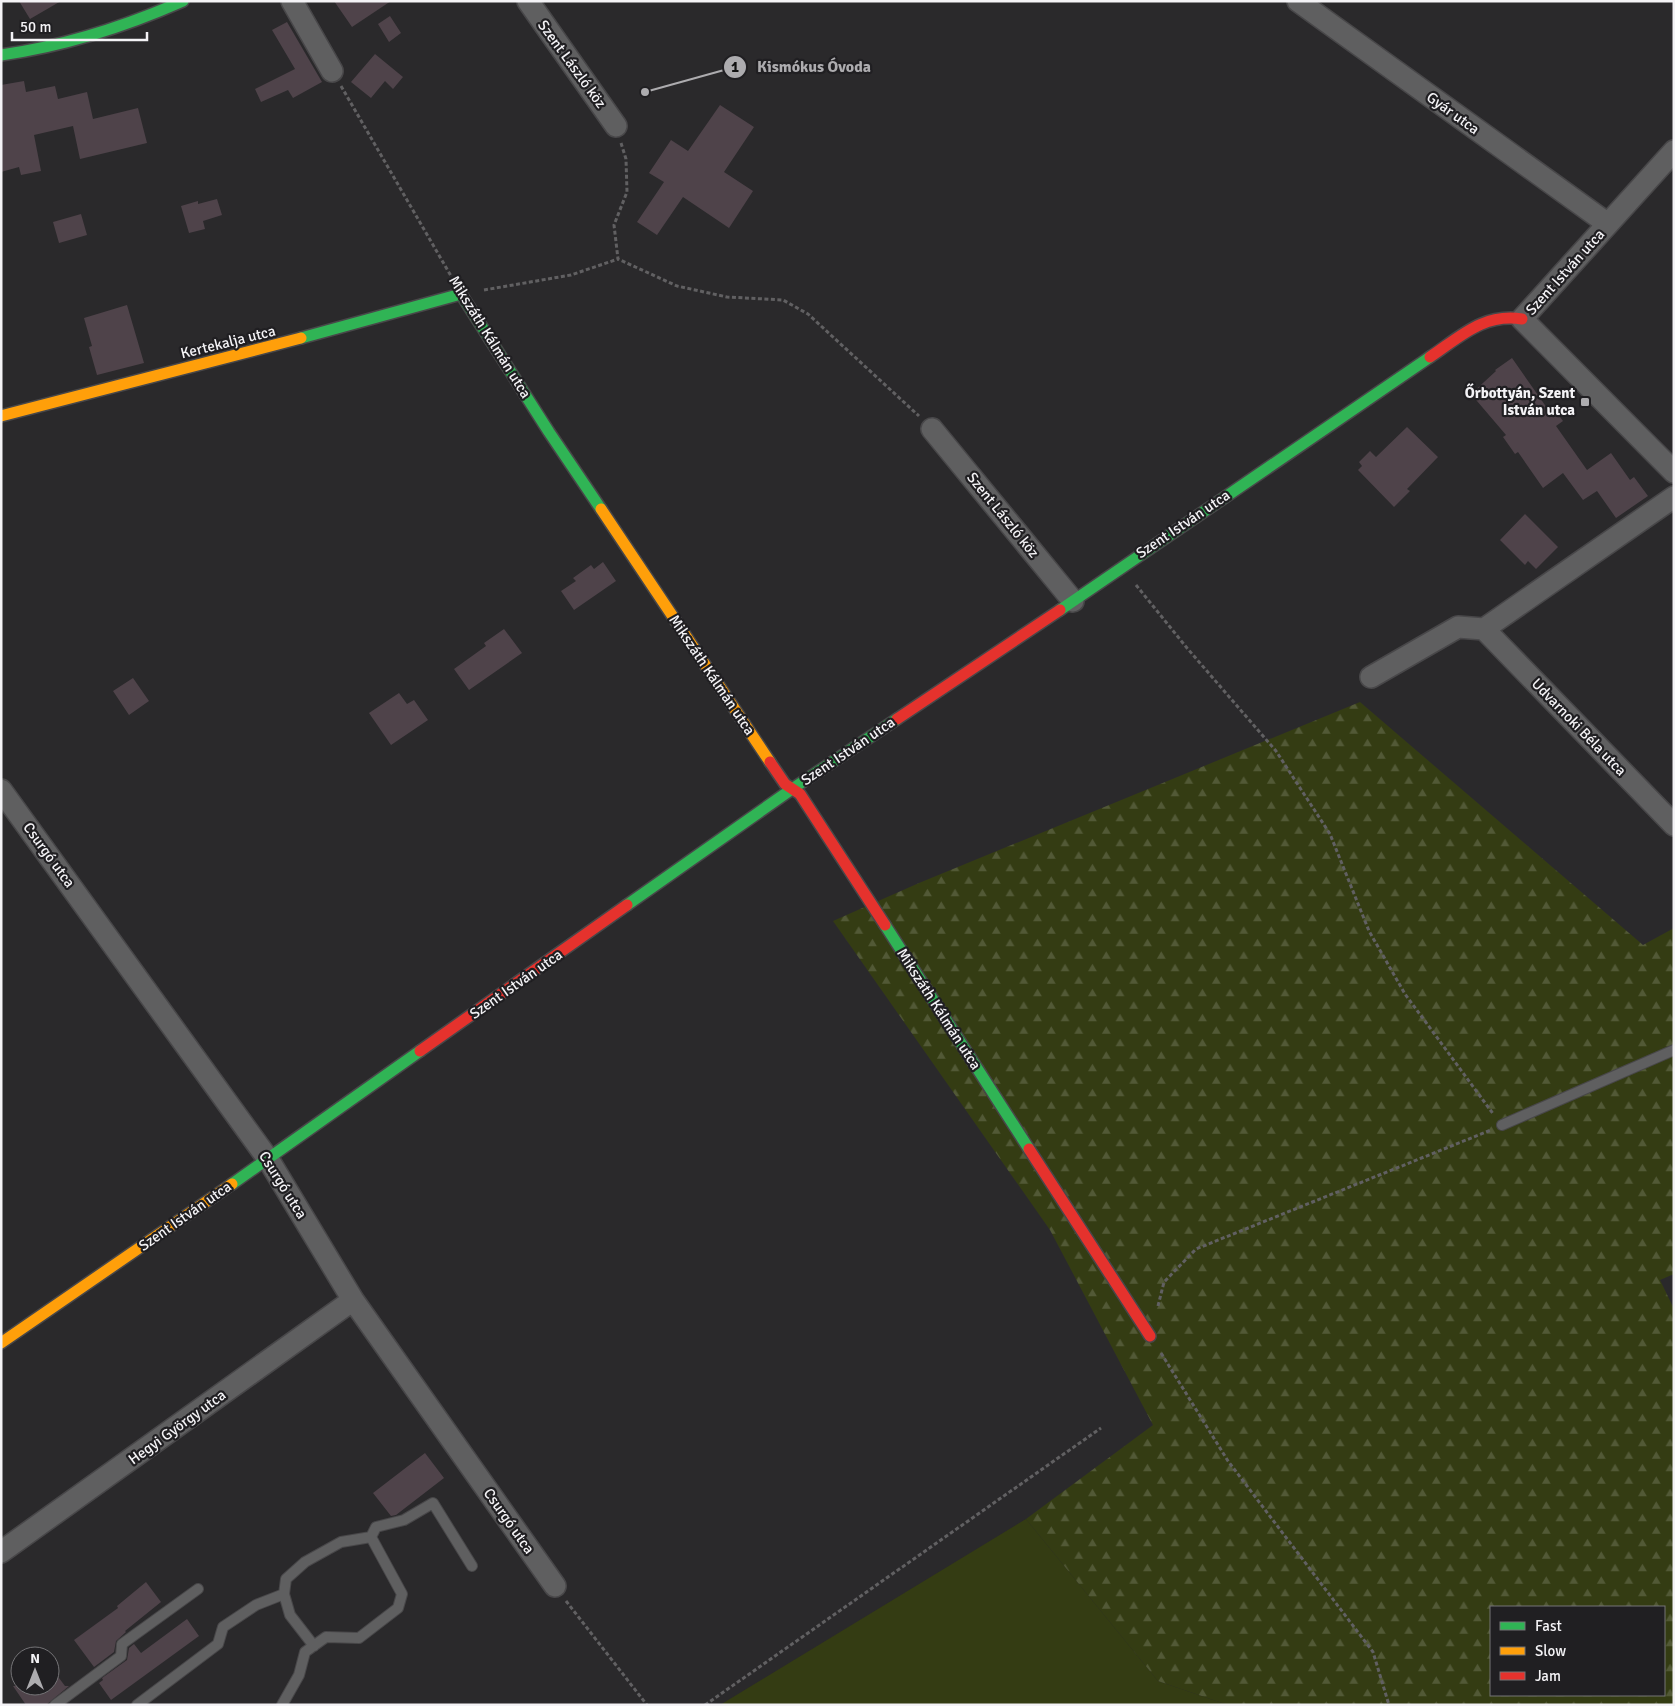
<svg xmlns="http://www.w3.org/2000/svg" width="1675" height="1706" font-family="Signika,sans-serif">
	<defs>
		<pattern id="forest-firs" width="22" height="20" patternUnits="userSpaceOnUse" patternTransform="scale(1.25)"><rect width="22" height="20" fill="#343c13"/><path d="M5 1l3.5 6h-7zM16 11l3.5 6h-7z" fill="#525936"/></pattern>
	</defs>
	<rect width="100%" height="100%" fill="#2a292b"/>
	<path fill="#343c13" d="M1026,1519L1158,1681L1228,1705H720Z"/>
	<path fill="url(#forest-firs)" fill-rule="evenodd" d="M1360,702L1643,945L1674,928V1274L1660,1280L1674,1309V1705H1228L1158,1681L1026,1519L1153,1425L1050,1230L833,921L919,883ZM1491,1607H1664V1695H1491Z"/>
	<path fill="#4f434a" d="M19,1H61L30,19Z
		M334,1H391L352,27Z
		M390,16L401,33L389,42L378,24Z
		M287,22L322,82L293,98L288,90L261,102L255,89L295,69L272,30Z
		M375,54L403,77L393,89L385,81L371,98L351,82Z
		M24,81L26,92L55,86L58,99L87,92L93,119L138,108L147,143L80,159L73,126L34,135L41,171L21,175L19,167L1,172V85Z
		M720,105L754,127L724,172L753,191L729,228L683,197L657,235L637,222L664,182L649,173L671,140L688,151Z
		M217,199L222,215L203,221L205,229L189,233L181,206L198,201V204Z
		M81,214L87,235L59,243L53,222Z
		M127,305L144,363L97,375L89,347L92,346L84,318Z
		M1512,358L1547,408L1551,405L1563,421L1556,426L1587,470L1611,453L1630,480L1634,477L1648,496L1616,518L1597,491L1583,500L1563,473L1543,488L1518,452L1515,454L1503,437L1506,435L1471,394L1496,371L1495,370Z
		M1407,427L1438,457L1407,489L1410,491L1394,507L1358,470L1362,466L1359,462L1370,451L1376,457Z
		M1525,514L1558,547L1536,569L1528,561L1525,565L1500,540Z
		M603,562L616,581L574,610L561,591L576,581L573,578L591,565L594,569Z
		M504,629L522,653L469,690L454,669L486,646L484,643Z
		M133,678L149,701L129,715L113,691Z
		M399,693L407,704L414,700L428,720L391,745L369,713Z
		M425,1453L444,1478L396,1515L391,1516L373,1493Z
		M146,1582L161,1602L125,1631L126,1632L116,1641L114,1652L94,1667L74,1640L118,1608L117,1606Z
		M187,1619L199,1636L111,1700L99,1683L103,1680L102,1678L127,1660L129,1648L134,1644L141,1653Z
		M50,1666L65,1686H69L46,1705H26L13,1686H50Z"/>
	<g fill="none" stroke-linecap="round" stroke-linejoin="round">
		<g stroke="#484749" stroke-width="12">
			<path id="lane" d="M1502,1125L1674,1050
				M314,1646L290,1615L284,1594L286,1579L305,1562L341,1542L371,1537
				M55,1705L121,1656L122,1644L198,1589
				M137,1705L218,1644L223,1627L256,1605L284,1594
				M282,1705L299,1675L305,1652L326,1637L359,1638L398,1608L402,1594L371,1537L376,1527L404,1520L433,1503L472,1566"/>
		</g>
		<g stroke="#484749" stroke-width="24">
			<path id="street" d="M292,1L332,71
				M528,1L616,126
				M1298,1L1608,224
				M1674,151L1522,319L1674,472
				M932,429L1073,601
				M1674,497L1484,629L1674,825
				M1371,677L1458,627L1484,629
				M1,790L268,1159L353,1300L555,1586
				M1,1552L353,1300"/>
		</g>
		<g stroke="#484749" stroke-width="14">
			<path id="fast" d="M1,55C65,46 124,27 183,1
				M301,338L461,294L549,432L601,509
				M1060,610L1430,357
				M627,905L792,789L897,719
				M885,925L1029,1149
				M232,1184L420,1051"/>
		</g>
		<g stroke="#484749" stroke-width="14">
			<path id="slow" d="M1,416L301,338
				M601,509L770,762
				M1,1343L232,1184"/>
		</g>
		<g stroke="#484749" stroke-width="14">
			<path id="jam" d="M1430,357C1460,337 1483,313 1522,319
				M897,719L1060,610
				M770,762L785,784L800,794L885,925
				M420,1051L627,905
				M1029,1149L1150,1336"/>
		</g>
		<path stroke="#616062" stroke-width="3" stroke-dasharray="4 2.5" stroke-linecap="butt" d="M341,86L451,276
			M621,143L626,159L627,192L614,225L618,259L677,286L727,297L783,300L808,314L919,416
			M484,290L571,275L618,259
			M1136,585L1187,648L1276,751L1330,834L1369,931L1405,994L1494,1115
			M1158,1306L1164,1282L1196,1249L1491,1130
			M1161,1353L1228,1461L1373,1652L1389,1705
			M566,1601L647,1705
			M705,1705L1101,1428"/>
		<use href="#lane" stroke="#5f5f60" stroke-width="10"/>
		<use href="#street" stroke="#5f5f60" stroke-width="21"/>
		<use href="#fast" stroke="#30b455" stroke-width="11"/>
		<use href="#slow" stroke="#ff9f0a" stroke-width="11"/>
		<use href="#jam" stroke="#e5322d" stroke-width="11"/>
	</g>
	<rect fill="#adacaf" stroke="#201f22" stroke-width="2" x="1580" y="397" width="10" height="10" rx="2.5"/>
	<g text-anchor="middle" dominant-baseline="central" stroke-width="4.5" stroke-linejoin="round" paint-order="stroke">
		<g font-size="15" fill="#f4f3f6" stroke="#201f22">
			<text transform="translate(572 64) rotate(54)">Szent László köz</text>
			<text transform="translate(1453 113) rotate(36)">Gyár utca</text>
			<text transform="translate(1565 272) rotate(-48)">Szent István utca</text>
			<text transform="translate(490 337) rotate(58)">Mikszáth Kálmán utca</text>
			<text transform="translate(228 342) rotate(-14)">Kertekalja utca</text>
			<text transform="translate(1003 515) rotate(51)">Szent László köz</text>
			<text transform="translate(1183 524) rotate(-34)">Szent István utca</text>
			<text transform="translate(712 675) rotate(56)">Mikszáth Kálmán utca</text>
			<text transform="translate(1579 727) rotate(46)">Udvarnoki Béla utca</text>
			<text transform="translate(848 751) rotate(-34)">Szent István utca</text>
			<text transform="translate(49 855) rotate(54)">Csurgó utca</text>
			<text transform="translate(516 984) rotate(-35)">Szent István utca</text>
			<text transform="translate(939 1009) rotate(57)">Mikszáth Kálmán utca</text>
			<text transform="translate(283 1185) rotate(58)">Csurgó utca</text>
			<text transform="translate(185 1216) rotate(-35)">Szent István utca</text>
			<text transform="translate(177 1427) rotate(-36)">Hegyi György utca</text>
			<text transform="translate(509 1521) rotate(55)">Csurgó utca</text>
		</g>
		<g font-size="15" font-weight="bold" fill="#f4f3f6" stroke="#201f22" text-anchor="end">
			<text x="1575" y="393">Őrbottyán, Szent<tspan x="1575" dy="17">István utca</tspan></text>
		</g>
	</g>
	<path fill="none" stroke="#adacaf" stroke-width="2" d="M645 92L735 67"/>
	<g fill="#adacaf" stroke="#201f22" stroke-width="2">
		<circle cx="645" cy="92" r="5"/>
		<circle cx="735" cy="67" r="12"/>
	</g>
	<g font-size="15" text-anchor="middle" font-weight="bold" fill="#111">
		<text x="735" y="72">1</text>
	</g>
	<g font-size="16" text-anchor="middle" font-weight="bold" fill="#adacaf" stroke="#201f22" stroke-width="4.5" stroke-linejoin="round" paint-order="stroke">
		<text x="814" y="72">Kismókus Óvoda</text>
	</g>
	<rect width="1675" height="1706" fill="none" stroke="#f4f3f6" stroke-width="5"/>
	<rect x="1490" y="1606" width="175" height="90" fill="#201f22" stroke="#757477"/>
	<rect x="1500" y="1622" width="25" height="8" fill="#30b455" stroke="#757477"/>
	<text x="1535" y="1631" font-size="15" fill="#f4f3f6">Fast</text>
	<rect x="1500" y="1647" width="25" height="8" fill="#ff9f0a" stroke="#757477"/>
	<text x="1535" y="1656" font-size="15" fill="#f4f3f6">Slow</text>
	<rect x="1500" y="1672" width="25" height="8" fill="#e5322d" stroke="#757477"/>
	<text x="1535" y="1681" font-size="15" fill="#f4f3f6">Jam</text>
	<g transform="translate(35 1671)"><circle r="24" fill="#201f22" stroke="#757477"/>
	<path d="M0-4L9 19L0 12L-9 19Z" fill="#adacaf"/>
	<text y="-8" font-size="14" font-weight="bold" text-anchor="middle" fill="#f4f3f6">N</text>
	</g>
	<path d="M12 32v8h135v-8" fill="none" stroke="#f4f3f6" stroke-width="2.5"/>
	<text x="20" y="32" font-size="15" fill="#f4f3f6" stroke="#201f22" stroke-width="4" paint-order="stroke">50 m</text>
</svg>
